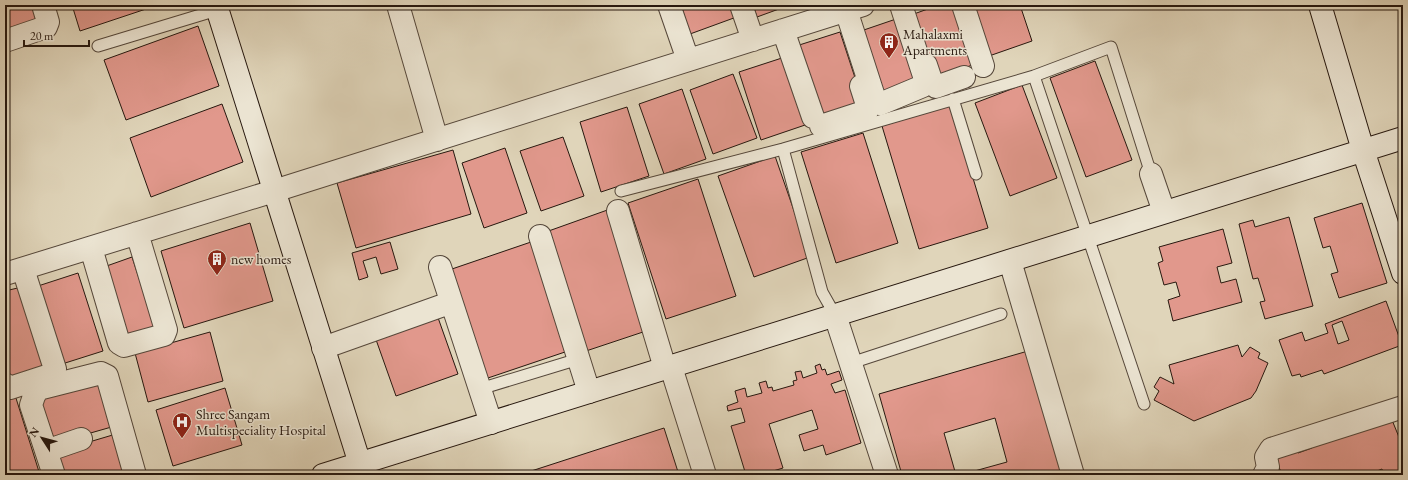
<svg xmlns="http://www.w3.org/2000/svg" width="1408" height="480" font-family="'EB Garamond',serif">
	<rect width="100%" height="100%" fill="#e0d5ba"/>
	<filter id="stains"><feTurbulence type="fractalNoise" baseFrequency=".005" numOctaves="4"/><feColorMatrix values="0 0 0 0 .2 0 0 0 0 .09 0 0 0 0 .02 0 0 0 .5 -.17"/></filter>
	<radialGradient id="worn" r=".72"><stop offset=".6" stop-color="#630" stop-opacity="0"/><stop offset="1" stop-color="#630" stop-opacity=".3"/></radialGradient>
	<path fill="#e1988c" stroke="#27180f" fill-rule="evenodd" d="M5,5H38L44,23L5,36Z
		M72,5H158L80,31Z
		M681,5H739L742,15L690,34Z
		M753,5H790L757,17Z
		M939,5H958L978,63L933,79L911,15Z
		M971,5H1020L1032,41L989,56Z
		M1397,5H1403V21Z
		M899,18L922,85L878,100L855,33Z
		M198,26L219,86L126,120L104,60Z
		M840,32L863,102L815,118L793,47Z
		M788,56L811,123L761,140L739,72Z
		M1095,61L1132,160L1086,177L1050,78Z
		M733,74L757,138L713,154L690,90Z
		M1022,85L1057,178L1010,196L975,103Z
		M682,89L706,159L664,174L639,104Z
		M222,104L243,162L151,197L130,138Z
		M951,105L988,228L919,249L882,126Z
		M627,107L649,176L601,192L580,122Z
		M863,133L898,243L836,263L801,152Z
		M563,137L584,196L541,211L520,151Z
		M505,148L527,213L484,228L462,163Z
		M453,150L471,214L356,248L337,183Z
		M775,156L810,257L754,277L718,176Z
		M698,179L736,296L666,319L628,203Z
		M1362,203L1387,283L1339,298L1331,274L1338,272L1330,246L1323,248L1314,218Z
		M613,208L652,329L583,352L543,233Z
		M1289,217L1313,306L1265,319L1260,302L1265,301L1258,278L1253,279L1239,224L1253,220L1255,227Z
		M250,223L273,301L184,328L161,251Z
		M1223,229L1232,263L1217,267L1221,283L1236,279L1242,302L1173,321L1168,300L1180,296L1176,282L1164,285L1158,263L1163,261L1159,247Z
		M390,242L398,269L381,274L376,257L363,261L368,277L359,280L352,253Z
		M531,242L565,352L485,379L449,270Z
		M132,257L155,327L124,338L101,268Z
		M78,273L103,351L62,364L38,286Z
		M26,286L50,371L7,383L5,376V291Z
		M1386,301L1402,345L1324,374L1322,370L1301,377L1300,374L1292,376L1279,340L1302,332L1305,341L1328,333L1325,324ZM1342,321L1349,340L1338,344L1332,325Z
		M436,312L458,374L396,396L374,334Z
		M210,332L223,381L148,402L135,353Z
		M1238,345L1242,357L1250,347L1260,353L1258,358L1268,363L1256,391L1251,398L1194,421L1154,400L1159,391L1154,387L1160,377L1174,384L1169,365Z
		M1028,351L1063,475H960L1007,462L995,418L944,433L956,475H902L879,394Z
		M820,364L822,370L825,369L827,375L839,371L842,380L831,384L835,393L845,390L861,443L826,455L823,445L804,451L799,435L818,429L812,410L769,424L783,468L760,475H746L731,426L745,422L741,408L728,411L727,406L738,402L735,391L745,388L747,397L762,393L759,383L766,381L768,388L772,387L773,391L794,385L793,381L797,380L795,372L801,371L803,378L817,373L815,366Z
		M103,379L115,426L52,444L39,396Z
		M225,388L242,445L173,466L156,410Z
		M15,395L40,475H5V398Z
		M1392,420L1403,447V475H1384L1382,469L1367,475H1282L1274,454L1295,446L1298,453L1312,448L1308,440Z
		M664,428L679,475H522V474Z
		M116,434L128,475H59L52,453Z"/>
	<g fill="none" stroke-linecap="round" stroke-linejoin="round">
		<g stroke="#55473a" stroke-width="13">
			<path id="lane" d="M98,46L217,10
				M1034,76L1144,404
				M953,99L976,174
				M783,149L822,292L835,315
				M621,191L783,149L1034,76L1111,47L1151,174
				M851,363L1001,314
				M480,389L572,361"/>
		</g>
		<g stroke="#55473a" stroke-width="24">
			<path id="street" d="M398,5L437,140
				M669,5L688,60
				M741,5L753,40
				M963,5L983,66
				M846,10L876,103L880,104L923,86L926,82L901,5
				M783,30L813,117
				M5,41L46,27L48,22L43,5
				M926,65L932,83L936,87L964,77
				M821,126L867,111L868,108L861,86
				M1151,174L1164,212
				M618,211L665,368
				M540,236L589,392
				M91,248L119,343L124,346L164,335L166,330L137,233
				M1010,261L1073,475
				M440,267L491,423
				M5,274L274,191L863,5
				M835,315L887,475
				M323,348L441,306
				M671,367L705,475
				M5,384L10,388L53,374L55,369L23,269
				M46,451L81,439
				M54,475L31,405L34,396L38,389L101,373L107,376L135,475
				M1264,475L1268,467L1266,457L1271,449L1403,407"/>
		</g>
		<g stroke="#27180f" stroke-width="24">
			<path id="secondary" d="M216,5L360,464
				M1320,5L1363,150L1403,273
				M323,475L1403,138"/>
		</g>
		<use href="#lane" stroke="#ebe4d2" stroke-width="11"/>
		<use href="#street" stroke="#ebe4d2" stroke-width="22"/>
		<use href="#secondary" stroke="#ebe4d2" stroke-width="22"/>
	</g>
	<defs>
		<g id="building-pin" transform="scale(1)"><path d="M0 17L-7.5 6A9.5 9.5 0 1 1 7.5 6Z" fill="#8f2418" stroke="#ebe4d2"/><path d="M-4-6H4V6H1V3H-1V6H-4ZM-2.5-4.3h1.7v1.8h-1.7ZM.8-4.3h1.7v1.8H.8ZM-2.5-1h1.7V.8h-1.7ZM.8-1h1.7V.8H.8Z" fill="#fff"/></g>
		<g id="hospital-pin" transform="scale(1)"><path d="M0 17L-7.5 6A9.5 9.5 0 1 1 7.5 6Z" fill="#8f2418" stroke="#ebe4d2"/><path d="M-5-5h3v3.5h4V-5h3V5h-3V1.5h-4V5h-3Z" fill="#fff"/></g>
	</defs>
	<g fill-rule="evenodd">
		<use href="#building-pin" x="889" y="42"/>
		<use href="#building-pin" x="217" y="259"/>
		<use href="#hospital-pin" x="182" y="422"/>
	</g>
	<g text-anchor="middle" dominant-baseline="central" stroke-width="3" stroke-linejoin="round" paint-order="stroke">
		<g font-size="14" fill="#27180f" stroke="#ebe4d2" text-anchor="start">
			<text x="903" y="34">Mahalaxmi<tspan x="903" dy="16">Apartments</tspan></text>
			<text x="231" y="259">new homes</text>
			<text x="196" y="414">Shree Sangam<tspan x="196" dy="16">Multispeciality Hospital</tspan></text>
		</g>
	</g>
	<rect width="1408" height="480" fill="none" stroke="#e0d5ba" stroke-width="20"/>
	<rect x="6" y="6" width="1396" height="468" fill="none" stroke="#27180f" stroke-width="2"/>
	<rect x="10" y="10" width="1388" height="460" fill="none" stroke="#27180f"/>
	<g transform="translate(42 438) rotate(306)" stroke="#ebe4d2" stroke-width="3" paint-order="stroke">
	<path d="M0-3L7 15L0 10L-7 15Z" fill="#27180f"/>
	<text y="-6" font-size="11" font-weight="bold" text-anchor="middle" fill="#27180f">N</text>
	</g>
	<path d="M24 40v6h65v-6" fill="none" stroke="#27180f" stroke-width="2"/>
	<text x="30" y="40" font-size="12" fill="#27180f" stroke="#ebe4d2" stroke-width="3" paint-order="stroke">20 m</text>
	<rect width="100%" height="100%" filter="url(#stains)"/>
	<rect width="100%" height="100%" fill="url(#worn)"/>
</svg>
